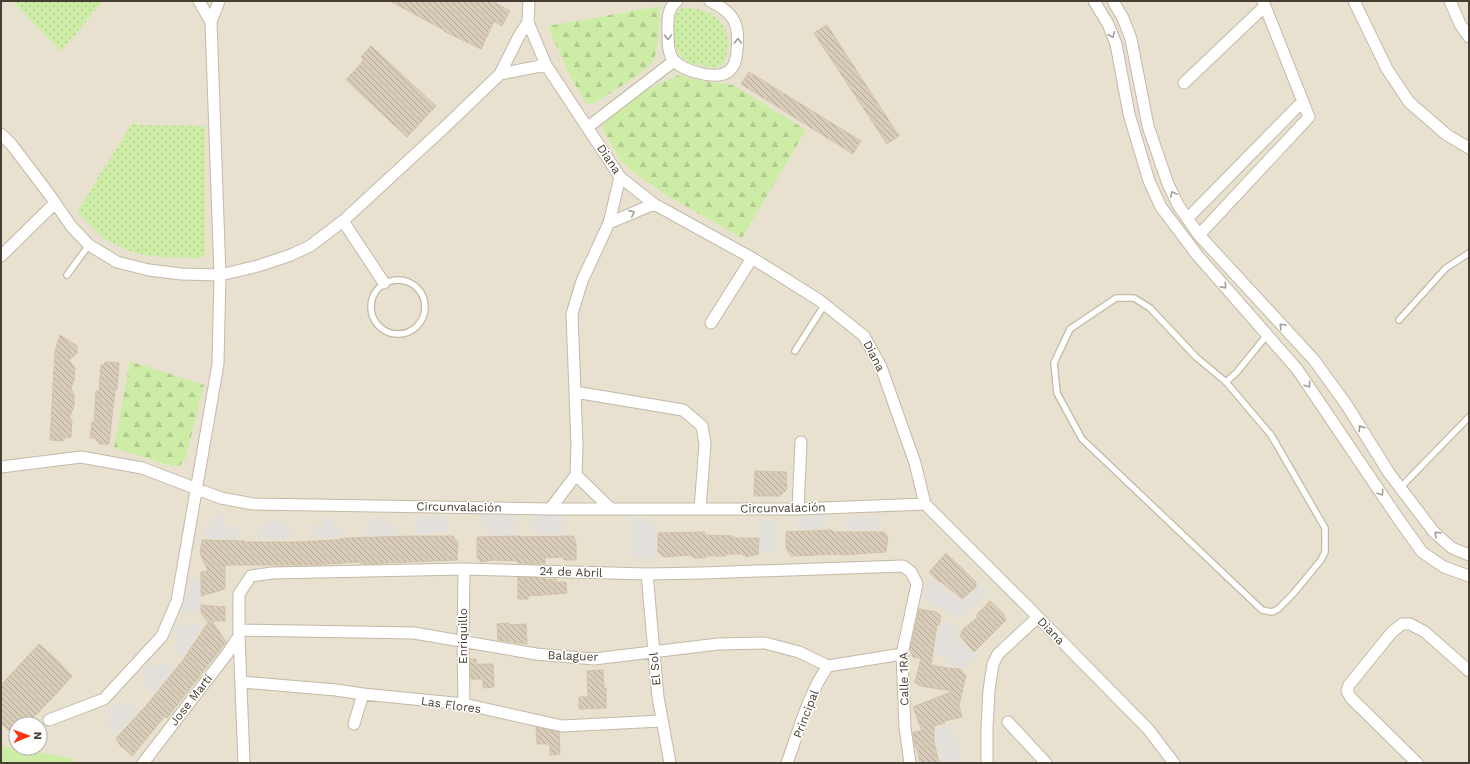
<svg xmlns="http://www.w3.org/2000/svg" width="1470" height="764" font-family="'Work Sans',sans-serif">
	<defs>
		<pattern id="grass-dots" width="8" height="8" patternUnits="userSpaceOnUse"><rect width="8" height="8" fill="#cdeda6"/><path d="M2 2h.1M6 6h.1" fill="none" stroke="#b1cc8f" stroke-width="1.8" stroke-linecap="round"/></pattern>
		<pattern id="forest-firs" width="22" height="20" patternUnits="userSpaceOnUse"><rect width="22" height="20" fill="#cdeda6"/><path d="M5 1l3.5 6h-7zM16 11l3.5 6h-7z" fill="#b1cc8f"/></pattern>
		<pattern id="building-back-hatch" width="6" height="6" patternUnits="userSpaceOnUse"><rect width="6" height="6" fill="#d9cdba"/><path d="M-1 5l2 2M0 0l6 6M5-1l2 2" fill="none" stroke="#b2a898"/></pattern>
	</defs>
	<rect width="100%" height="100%" fill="#f4eee3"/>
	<path fill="#e8e1d0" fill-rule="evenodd" d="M1,1H1469V763H1ZM16,724H40V748H16Z"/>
	<path fill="url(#grass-dots)" d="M12,1H103L61,51Z
		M683,8C717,7 739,31 723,64L713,68L690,63L683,59L678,53L674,45V25L675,15L678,10Z
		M133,122L137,125L205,126V256L198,258L159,257L134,253L104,239L77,212Z"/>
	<path fill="url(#forest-firs)" d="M661,6L660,9C659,23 659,46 654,59C647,72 610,93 596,102L590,104L586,103L571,78L548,26Z
		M679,75L701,81L733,85L806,130L742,238L666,195L635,173L621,161L604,131L603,124C619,105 656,84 679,75Z
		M130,361L204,385L185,460L179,466H172L114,448Z"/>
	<path fill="#cdeda6" d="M1,746L71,758L77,763H1Z"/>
	<path fill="#e3e0dc" d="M214,513L223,515L224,526H239L238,539H209L205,534V527L214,526Z
		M516,514L517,535L491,536V528H483L482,515Z
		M532,515H565V533L533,534Z
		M826,515V529L797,530L798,516Z
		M417,516H448V532L416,534Z
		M322,517H332V525H342V537L312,538L313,525H322Z
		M646,517V523H655L656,557L630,558V518Z
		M846,517H879V530L846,531Z
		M280,518L281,524H291L292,539H259V524H269V519Z
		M385,518V523L395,524V536L365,535V523H373V519Z
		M758,520H777L778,551L759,553Z
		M190,579H199L200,611L181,613L180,591L190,590Z
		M929,579L963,601L981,583L990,592L960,619L923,599Z
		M190,620L201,628L184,656L173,648L180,637L170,630L172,622L184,628Z
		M940,620L958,624L954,640L977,652L976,660H970L968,669L946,666L947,657L935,655Z
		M163,660L173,669L153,693L142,686L148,677L142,672L150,663L156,668Z
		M129,700L139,709L115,735L107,726L112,718L106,712L114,703L120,708Z
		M952,725L962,763H942L934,729Z"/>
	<path fill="url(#building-back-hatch)" stroke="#d2c2a9" d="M390,1H492L510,11L502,26L494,21L481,49L444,31V30Z
		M827,25L899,136L887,144L814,33Z
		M371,46L436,106L407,137L346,80L364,60L361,57Z
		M749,72L861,141L853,154L741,84Z
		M60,335L77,346V353L69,360L75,368L74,380L71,388L74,395V406L69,418L72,420L71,437L65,438L63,441L50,440L55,351Z
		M105,362L119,363L117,390H115L109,444H99V441H96V438H90L92,422H94L96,391H99L101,365H104Z
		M755,471L786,472L787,489L780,496H754Z
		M832,530L833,532H884L888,537L886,552L842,555L839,554L791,556L786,548V532Z
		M704,532L705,535L732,536L735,538H759L758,554L746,557L742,554H727L726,556H706V558H695L690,555L664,557L658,552V533Z
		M414,536H453L458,543L457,560L361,564L360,562L310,565H225V589L201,596V572L208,571L200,553L202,540L245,541L246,542H296L336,540L346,538Z
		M520,536V537L573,536L576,543V560H564L563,557L545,558V564L518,563V561L493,560L481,562L477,557V537Z
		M946,553L976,582V587L962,599L940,581L939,582L929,572Z
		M518,577L545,578V580L556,579L557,582H566L567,593L528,596V599H518Z
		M990,601L1003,613L1006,620L974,652L960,636L963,629L977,618V614Z
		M201,605L225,607V621H212L226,642L167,718L165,716L132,756L119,744L116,738L146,706L183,660L209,621H207L201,613Z
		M919,609L936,612L941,616L939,625H937L931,665L947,668L960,669L966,676L959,705L962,717L944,721L945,723L934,726V742L939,763H920L917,749L915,747L913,732L922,731L913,707L953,691L920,686L915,682L921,658L913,657L910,650Z
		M509,623V625L526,624L527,644L498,640L497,624Z
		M39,644L56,659L72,676L58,692L27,724H16V736L1,724V685Z
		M470,659H476V664H493L494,687L483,688V679H471Z
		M603,670L604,688H606V708L579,709V697H588L587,671Z
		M536,727L559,732L560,754L550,755V744H537Z"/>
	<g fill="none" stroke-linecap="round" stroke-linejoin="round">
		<g stroke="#c3b9a7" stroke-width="8">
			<path id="lane" d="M67,275L89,245
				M371 307a27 27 0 1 1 54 0a27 27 0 1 1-54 0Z
				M1399,320L1446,268L1469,253
				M795,351L825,304
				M1226,382L1271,435L1325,528V552L1321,560L1293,594L1278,609L1272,612L1262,610L1082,439L1057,393L1054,363L1070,329L1116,298H1134L1150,308L1196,357L1226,382L1237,372L1267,335
				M1400,488L1469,417"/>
		</g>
		<g stroke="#c3b9a7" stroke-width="13">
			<path id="street" d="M199,1L211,22
				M529,1L528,22L546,65L620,177L654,204L752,258L819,300L864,336L881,367L915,463L925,504L1026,605L1148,729L1174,763
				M677,1C666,9 668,23 668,35C668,43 668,54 674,61C684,71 717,81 729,71C735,66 737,57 737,49C740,23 733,12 710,1
				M1094,1L1108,24L1116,44L1129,114L1149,181L1161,207L1198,256L1297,369L1397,517L1422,552L1444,567L1469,576
				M1113,1L1123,18L1131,39L1148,126L1168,184L1178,205L1199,235L1314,360L1346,404L1389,473L1434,532L1452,548L1469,555
				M1354,1L1387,69L1409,102L1447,135L1469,148
				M1450,1L1460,24L1469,37
				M500,74L546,65
				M1184,83L1265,6
				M588,127L674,61
				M1,134L11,144L49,194L71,226L89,245L117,262L149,270L181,274L220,275L258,266L291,255L310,246L343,221L447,125L500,74L519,36L528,22
				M1188,218L1302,102
				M343,221L384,283
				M609,223L654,204
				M1199,235L1309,117L1263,1
				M1,256L55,203
				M711,323L752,258
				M575,392L683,410L702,426L705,444L700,509
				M1,467L81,457L142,468L221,498L253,504L550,509H798L925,504
				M576,475L610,508
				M550,509L576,475L577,444L572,314L582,281L609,223L620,177
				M798,509L801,442
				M464,569L463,642L464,704
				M647,574L658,697L670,763
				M239,630L414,633L536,654L594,659L718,644L765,643L799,652L828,666L902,654
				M241,682L336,690L363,694L464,704L562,726L661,721
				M49,720L104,699L162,636L177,601L218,364L220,275L211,22L219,1
				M1008,722L1046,763
				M354,724L363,694
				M143,763L227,654L239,636
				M244,763L239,636V594L251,576L272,573L464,569L647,574L702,573L903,566L911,572L917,584L902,654L905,728L910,763
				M787,763C798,733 809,692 828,666
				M987,763V728L989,690L993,664L998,654L1038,617
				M1417,763L1351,698L1347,691L1349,685L1392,632L1402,624H1410L1425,632L1469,671"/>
		</g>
		<use href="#lane" stroke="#fff" stroke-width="5.5"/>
		<use href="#street" stroke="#fff" stroke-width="11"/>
	</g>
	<defs><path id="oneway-chevron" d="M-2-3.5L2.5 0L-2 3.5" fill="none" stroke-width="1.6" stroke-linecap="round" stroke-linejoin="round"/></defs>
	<g stroke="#a29e98">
		<use href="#oneway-chevron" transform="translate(1112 35) rotate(67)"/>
		<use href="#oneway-chevron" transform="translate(668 37) rotate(88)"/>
		<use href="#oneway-chevron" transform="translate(738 41) rotate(-88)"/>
		<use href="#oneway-chevron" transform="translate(1173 194) rotate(-116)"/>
		<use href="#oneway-chevron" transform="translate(632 213) rotate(-24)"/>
		<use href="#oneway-chevron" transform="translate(1224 286) rotate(49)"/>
		<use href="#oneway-chevron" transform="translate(1282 326) rotate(-133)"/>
		<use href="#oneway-chevron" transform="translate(1308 385) rotate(56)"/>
		<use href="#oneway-chevron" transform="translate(1361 428) rotate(-122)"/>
		<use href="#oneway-chevron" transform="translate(1381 493) rotate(56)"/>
		<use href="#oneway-chevron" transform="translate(1437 534) rotate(-136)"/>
	</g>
	<g text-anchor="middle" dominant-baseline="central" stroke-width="3" stroke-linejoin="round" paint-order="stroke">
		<g font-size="12" fill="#463e32" stroke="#fff">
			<text transform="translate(609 159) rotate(56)">Diana</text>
			<text transform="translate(874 356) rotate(63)">Diana</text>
			<text transform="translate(459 507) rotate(1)">Circunvalación</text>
			<text transform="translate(783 508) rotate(-1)">Circunvalación</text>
			<text transform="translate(571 572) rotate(2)">24 de Abril</text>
			<text transform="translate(1051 631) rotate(46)">Diana</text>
			<text transform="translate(463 636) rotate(-90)">Enriquillo</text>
			<text transform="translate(573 656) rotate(2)">Balaguer</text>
			<text transform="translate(655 669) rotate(-95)">El Sol</text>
			<text transform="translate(904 679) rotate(-91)">Calle 1RA</text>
			<text transform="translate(191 700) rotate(-52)">Jose Marti</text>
			<text transform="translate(451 705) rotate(8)">Las Flores</text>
			<text transform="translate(806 714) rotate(-69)">Principal</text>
		</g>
	</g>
	<rect width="1470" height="764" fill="none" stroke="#463e32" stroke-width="4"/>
	<g transform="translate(28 736) rotate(89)"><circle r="19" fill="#ffffff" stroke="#b5b2ad"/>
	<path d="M0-3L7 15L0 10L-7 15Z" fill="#ff320e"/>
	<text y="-6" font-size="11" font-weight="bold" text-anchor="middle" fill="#463e32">N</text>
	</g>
</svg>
